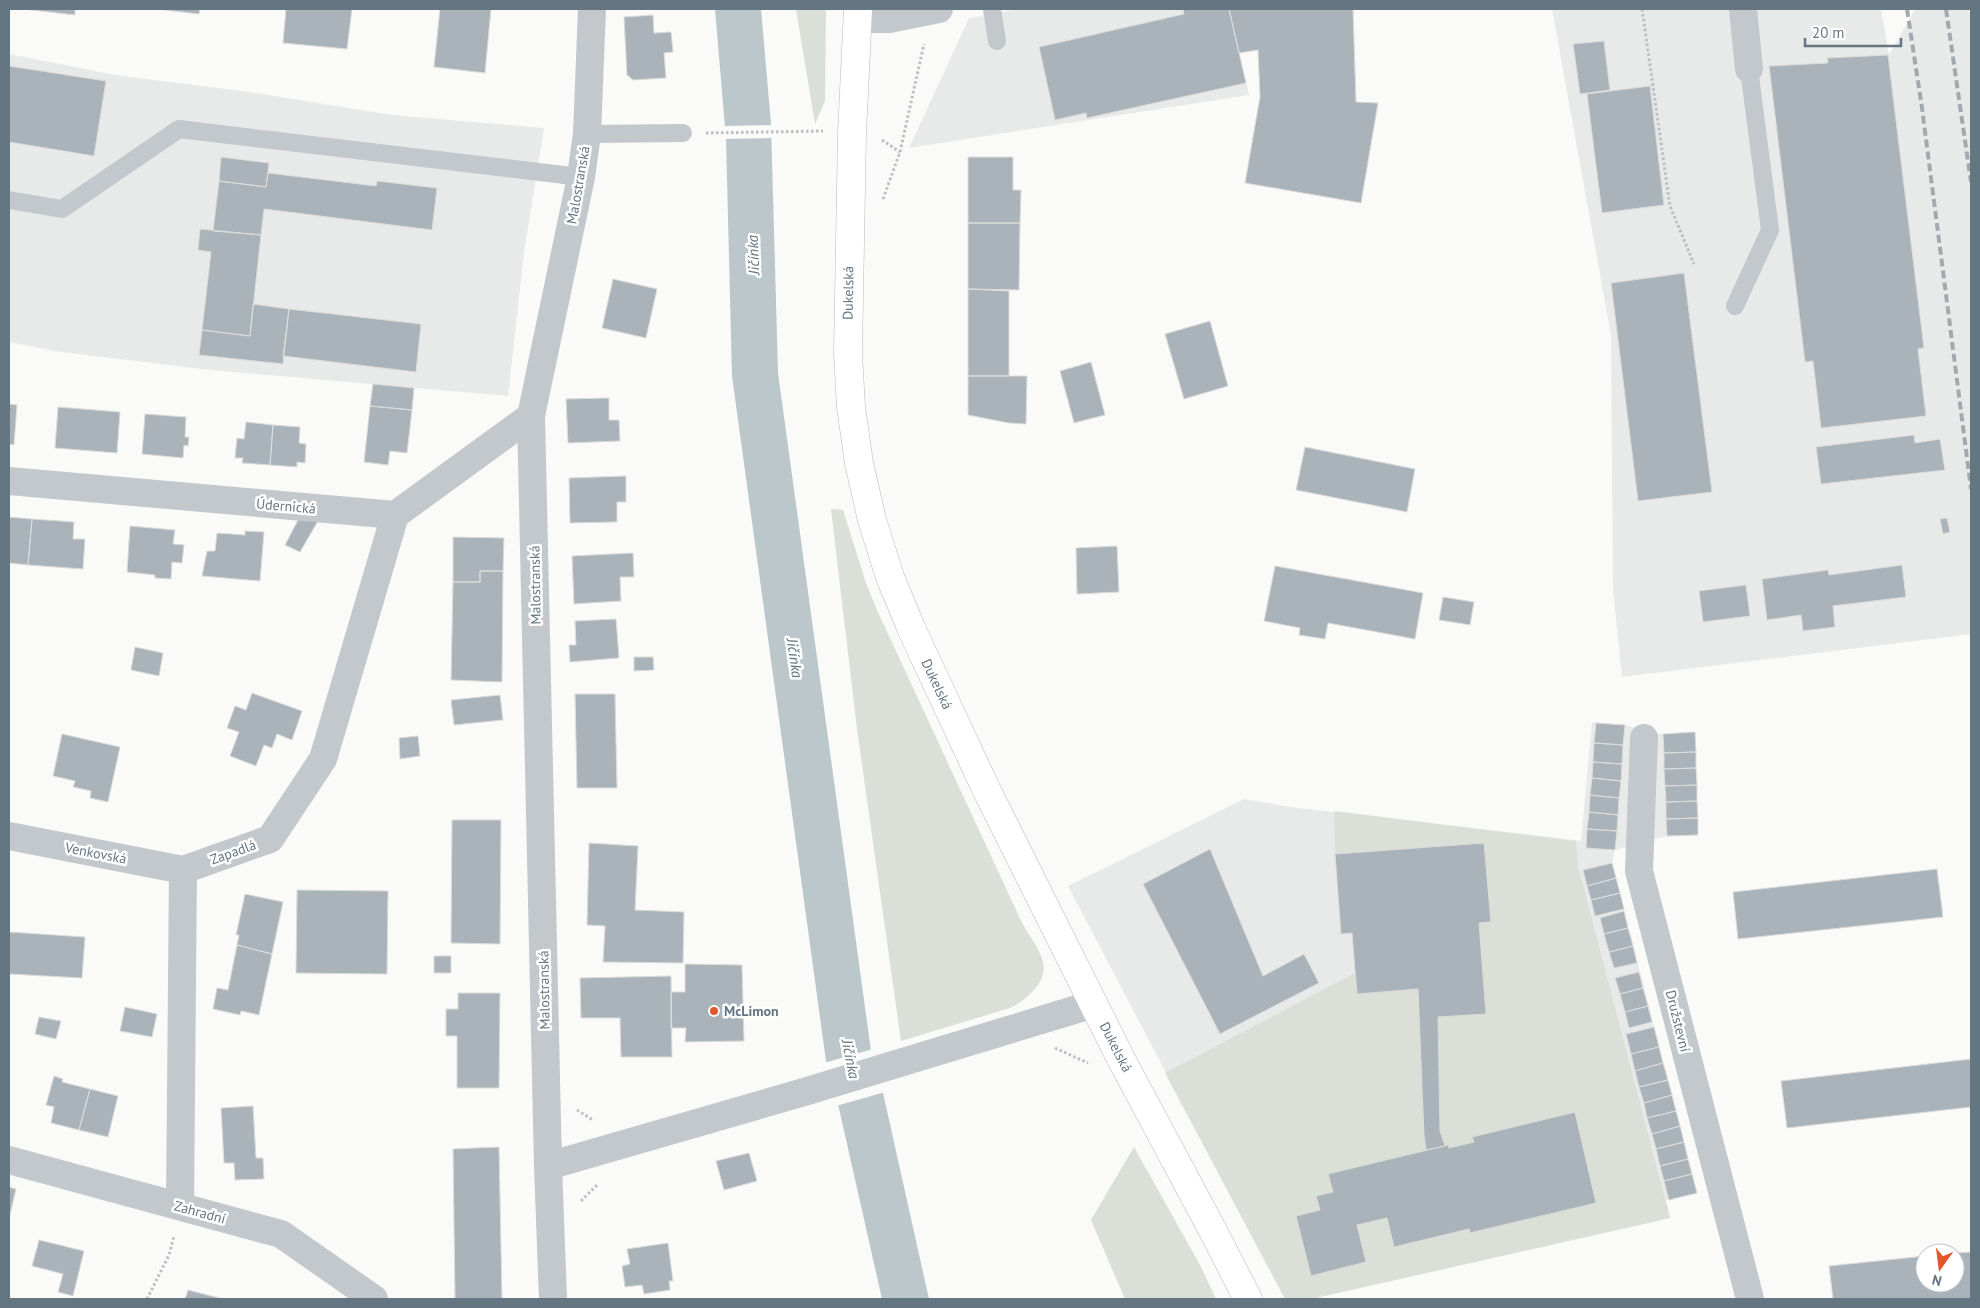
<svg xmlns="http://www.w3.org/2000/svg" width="1980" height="1308" font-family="'PT Sans',sans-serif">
	<rect width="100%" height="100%" fill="#fafaf8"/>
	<path fill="#e8e9e9" d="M1018,9H1229L1249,95L909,148L969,18Z
		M1552,9H1881L1889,55L1915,9H1969L1971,21V634L1622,677L1613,589L1611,335Z
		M9,54L115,75L249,92L392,115L544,128L524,252L508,396L210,370L54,351L9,342Z
		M1592,722L1625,725L1655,734L1695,732L1698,835L1667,836L1615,850L1612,863L1697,1193L1666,1200L1670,1218L1311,1299H1285L1068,886L1244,799L1290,807L1581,841Z"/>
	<path fill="#dadfd7" d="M796,9H826L825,101L815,124Z
		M831,509L843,510L866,583L877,610L1022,923C1027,932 1042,953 1043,962C1048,982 1025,1001 1010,1008L901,1041L857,729Z
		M1334,811L1576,841L1578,866L1670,1218L1311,1299H1285L1165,1073L1355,973L1357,994L1418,989L1424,1135L1426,1150L1328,1174L1333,1192L1317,1196L1320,1210L1296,1216L1311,1276L1366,1262L1357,1225L1387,1218L1395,1247L1469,1229L1470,1233L1596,1202L1575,1113L1473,1137L1474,1142L1449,1148L1448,1145L1445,1146L1440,1131L1438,1017L1479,923L1491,922L1484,844L1335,854Z
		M1134,1147L1200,1265L1216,1299H1125L1091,1220Z"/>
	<path fill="#bbc7cb" d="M715,9H761L771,124L778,373L871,1051L883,1093L929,1299H882L838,1104L826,1061L732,376L726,139Z"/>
	<path fill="#fafaf8" d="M774,125V138L723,139L722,126Z
		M873,1049L885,1092L836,1106L824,1063Z"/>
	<path fill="#aab3b9" stroke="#dcdcda" d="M23,9H75V15Z
		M156,9H200L199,14Z
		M286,9H352L347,49L283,43Z
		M440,9H491L485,73L434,67Z
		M1183,9H1229L1246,83L1087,118L1086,113L1055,120L1039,47L1184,14Z
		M1229,9H1353L1356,102L1378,103L1361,203L1245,183L1260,97L1258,50L1239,53Z
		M653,15L654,33L671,32L673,52L664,53L666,78L633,80L627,75L624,17Z
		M1604,41L1610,90L1580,94L1573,44Z
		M1888,55L1924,348L1918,349L1926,416L1821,428L1813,361L1805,362L1769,66L1828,63L1827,58Z
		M9,66L106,81L94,156L9,142Z
		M1650,86L1664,205L1602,213L1587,94Z
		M221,157L269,163L266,187L219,181Z
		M968,157H1013V190H1021L1020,223H968Z
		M268,173L376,186L377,181L437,188L432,230L264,209L261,235L213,231L219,181L266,187Z
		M968,223H1020L1019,290L968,289Z
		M200,229L261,235L250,336L202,330L211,252L198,250Z
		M1684,273L1712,492L1638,501L1611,283Z
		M613,279L657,289L646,338L602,328Z
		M968,289L1009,291V376H968Z
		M253,304L289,309L283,364L199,355L202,330L250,336Z
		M289,309L421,324L416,372L283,356Z
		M1210,321L1228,386L1184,399L1165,334Z
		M1091,362L1105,415L1074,423L1060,371Z
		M968,376H1027L1026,424L1009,423L968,415Z
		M373,384L414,388L412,410L370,406Z
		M609,398V420H619L620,441L568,443L566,399Z
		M9,404L17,405L14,445L9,444Z
		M370,406L412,410L407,453L390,451L388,465L364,462Z
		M58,407L120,412L117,453L55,448Z
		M145,414L186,417L185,437H189L188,446L184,445L183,458L142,454Z
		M246,422L273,425L270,465L242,463L243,458H235L237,438L244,439Z
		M273,425L300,427L299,443L306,444L305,463L297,462V467L270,465Z
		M1914,435L1915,443L1940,439L1945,470L1821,484L1816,447Z
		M1305,447L1415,469L1407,512L1296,490Z
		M626,476V502H617V522L570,523L569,478Z
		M9,517L32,519L28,565L9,563Z
		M1947,518L1950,532L1943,534L1940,519Z
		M32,519L74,522L73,539H85L83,569L28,565Z
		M298,520L318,521L300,552L285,545Z
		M130,526L175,530L173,544L184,545L182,563L172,562L171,579L155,578V575L127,572Z
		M245,531L264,532L260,581L202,576L207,551H215L217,533L245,535Z
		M453,537L504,538L503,571H480V582H453Z
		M1117,546L1119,592L1077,594L1076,548Z
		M633,553L634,577H620L621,601L574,604L572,556Z
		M1902,565L1906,597L1833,606L1835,627L1803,631L1801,615L1767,620L1762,579L1828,570L1829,575Z
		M1275,566L1423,593L1415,639L1328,623L1325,639L1299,635L1300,628L1264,621Z
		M480,571H503L502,682L451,680L453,582H480Z
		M1746,585L1750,616L1703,622L1699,591Z
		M1443,597L1474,602L1470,625L1439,620Z
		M616,619L619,658L570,662L569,645H576L575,621Z
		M135,647L163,653L159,676L131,670Z
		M634,657H653L654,670L634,671Z
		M252,693L302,711L292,740L277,734L272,748L264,745L256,766L230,756L239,732L227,728L235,706L246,710Z
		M575,694H615L617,788H577Z
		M500,695L503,720L454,725L451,700Z
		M1596,723L1625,725L1623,745L1594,743Z
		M1695,732L1696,752L1664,753L1663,734Z
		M62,734L120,747L108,802L90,798L91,791L73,787L75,781L53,776Z
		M418,736L420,756L400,759L399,738Z
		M1594,743L1623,745L1622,764L1593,762Z
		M1696,752V768L1664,769V753Z
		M1593,762L1622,764L1621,781L1592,778Z
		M1696,768L1697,785L1665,786L1664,769Z
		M1592,778L1621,781L1619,798L1590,795Z
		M1697,785V801L1666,802L1665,786Z
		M1590,795L1619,798L1618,815L1589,812Z
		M1697,801L1698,818L1666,819V802Z
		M1589,812L1618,815L1617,831L1587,829Z
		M1698,818V835L1667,836L1666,819Z
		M452,820H501L500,944L451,943Z
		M1587,829L1617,831L1615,850L1586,848Z
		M589,843L638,846L635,910L684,912L683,963L603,962L605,926L587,925Z
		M1484,843L1491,922L1479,923L1486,1014L1438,1017L1440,1131L1445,1146L1426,1150L1424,1135L1418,989L1357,994L1352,933L1341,934L1335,854Z
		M1210,849L1263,976L1304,954L1319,983L1220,1034L1143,884Z
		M1612,863L1616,878L1587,886L1583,870Z
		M1937,869L1943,917L1738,939L1733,892Z
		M1616,878L1620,893L1591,900L1587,886Z
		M297,890L388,891L387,974L296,973Z
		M1620,893L1624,909L1595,916L1591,900Z
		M245,894L283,902L272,954L237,945L239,935H236Z
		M1624,911L1628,928L1604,934L1600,918Z
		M1628,928L1633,946L1609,952L1604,934Z
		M9,932L85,937L82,978L9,974Z
		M237,945L272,954L259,1015L241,1011L240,1015L213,1009L217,988L228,990Z
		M1633,946L1637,963L1614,968L1609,952Z
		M434,956H451V973H434Z
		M685,964L742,965L744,1041L685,1042L686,1028H671V992H685Z
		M1639,972L1643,988L1620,994L1615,978Z
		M671,976L672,1057H621L620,1018H581L580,978Z
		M1643,988L1648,1006L1625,1012L1620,994Z
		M458,993H500L499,1088H457V1036H446V1009H458Z
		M1648,1006L1652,1022L1629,1028L1625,1012Z
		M125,1007L157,1014L152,1037L120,1031Z
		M39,1017L61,1021L56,1039L35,1034Z
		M1654,1027L1659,1047L1631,1054L1626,1034Z
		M1659,1047L1663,1063L1635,1071L1631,1054Z
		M1971,1059V1107L1787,1128L1781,1081Z
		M1663,1063L1668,1080L1639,1087L1635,1071Z
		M54,1076L63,1079L62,1082L90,1089L79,1130L51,1123L54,1107L46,1105Z
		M1668,1080L1672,1095L1644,1103L1639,1087Z
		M90,1089L118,1096L108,1137L79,1130Z
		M1672,1095L1676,1111L1647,1118L1644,1103Z
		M253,1106L256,1158H263L264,1179L235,1180L234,1163H224L221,1108Z
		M1676,1111L1680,1126L1652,1134L1647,1118Z
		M1575,1112L1596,1203L1470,1233L1469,1229L1394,1247L1387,1218L1357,1225L1366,1262L1311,1276L1296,1216L1320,1210L1316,1196L1333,1192L1328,1174L1448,1145L1449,1148L1474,1142L1472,1137Z
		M1680,1126L1684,1142L1656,1149L1652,1134Z
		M1684,1142L1688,1159L1660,1166L1656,1149Z
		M499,1147L502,1299H455L453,1149Z
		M749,1153L757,1181L724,1190L716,1161Z
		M1688,1159L1692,1174L1664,1181L1660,1166Z
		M1692,1174L1697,1193L1669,1200L1664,1181Z
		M9,1187L16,1189L9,1219Z
		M39,1240L84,1251L73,1296L58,1292L63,1274L32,1266Z
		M668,1243L673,1281H669L670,1290L644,1294L642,1285L625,1287L622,1266L630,1264L627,1249Z
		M1971,1252V1299H1833L1829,1266L1925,1256V1283H1955V1253Z
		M188,1290L223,1299H185Z"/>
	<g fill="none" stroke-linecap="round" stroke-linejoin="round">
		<g stroke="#b5babe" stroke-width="29">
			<path id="primary" d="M858,9L852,133L848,353L851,407L859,463L872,520L890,577L912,630L987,791L1120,1057L1212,1229L1248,1299"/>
		</g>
		<path stroke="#bbbfc2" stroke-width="3" stroke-dasharray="2.5 2.5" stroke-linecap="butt" d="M1642,9L1670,206L1694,264
			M706,133L823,131
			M882,140L900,152
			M883,199L900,152L924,44
			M1055,1048L1088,1063
			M577,1110L593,1120
			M581,1201L598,1184
			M147,1299L169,1255L174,1236"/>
		<path stroke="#c3c8cc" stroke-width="18" d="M992,9L997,41
			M587,134L683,133
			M9,200L62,209L179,129L581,177
			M1735,306L1770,230L1749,69"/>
		<path stroke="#c3c8cc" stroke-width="28" d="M1743,9L1749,69
			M858,19H889L939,9
			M9,481L395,515L531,416
			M1644,738L1639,871L1750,1299
			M9,836L183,870
			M9,1160L281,1234L374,1299
			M548,1166L804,1092L1094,1004
			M180,1206L183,870L270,839L323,759L395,515
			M553,1299L548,1166L531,416L581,177L587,134L592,9"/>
		<use href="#primary" stroke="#fff" stroke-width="28"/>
		<path stroke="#a2aab0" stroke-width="4" stroke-dasharray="8 4" stroke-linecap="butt" d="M1907,9L1922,108L1971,489
			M1946,9L1971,182"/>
	</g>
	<circle fill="#e4572e" stroke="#fff" stroke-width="2" cx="714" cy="1011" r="5"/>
	<g text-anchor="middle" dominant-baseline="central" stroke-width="5" stroke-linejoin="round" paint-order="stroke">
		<g font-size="14" fill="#657683" stroke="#fff">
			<text transform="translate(578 185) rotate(-80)">Malostranská</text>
			<text transform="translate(848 293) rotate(-89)">Dukelská</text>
			<text transform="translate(286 506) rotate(5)">Údernická</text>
			<text transform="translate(535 585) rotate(-91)">Malostranská</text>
			<text transform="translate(937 684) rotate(65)">Dukelská</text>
			<text transform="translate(233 852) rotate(-20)">Zapadlá</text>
			<text transform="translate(96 853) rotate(11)">Venkovská</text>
			<text transform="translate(544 990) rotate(-91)">Malostranská</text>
			<text transform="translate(1678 1021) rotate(76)">Družstevní</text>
			<text transform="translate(1116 1047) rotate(63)">Dukelská</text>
			<text transform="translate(200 1212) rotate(15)">Zahradní</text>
		</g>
		<g font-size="14" font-weight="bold" fill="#657683" stroke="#fff" text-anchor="start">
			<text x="724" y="1011">McLimon</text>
		</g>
		<g font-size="15" font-style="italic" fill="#60757c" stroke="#fff">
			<text transform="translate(753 255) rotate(-92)">Jičínka</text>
			<text transform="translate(795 658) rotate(82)">Jičínka</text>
			<text transform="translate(851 1059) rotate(79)">Jičínka</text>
		</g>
	</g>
	<rect width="1980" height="1308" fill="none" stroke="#657683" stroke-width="20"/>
	<g transform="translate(1940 1268) rotate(194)"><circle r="24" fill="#ffffff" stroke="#c1c8cd"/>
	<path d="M0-4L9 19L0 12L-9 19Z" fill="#e4572e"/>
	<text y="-8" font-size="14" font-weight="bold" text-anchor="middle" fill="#657683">N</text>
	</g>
	<path d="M1805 38v8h96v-8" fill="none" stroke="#657683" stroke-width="2.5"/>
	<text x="1812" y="38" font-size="15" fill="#657683" stroke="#ffffff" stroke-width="4" paint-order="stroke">20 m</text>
</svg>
